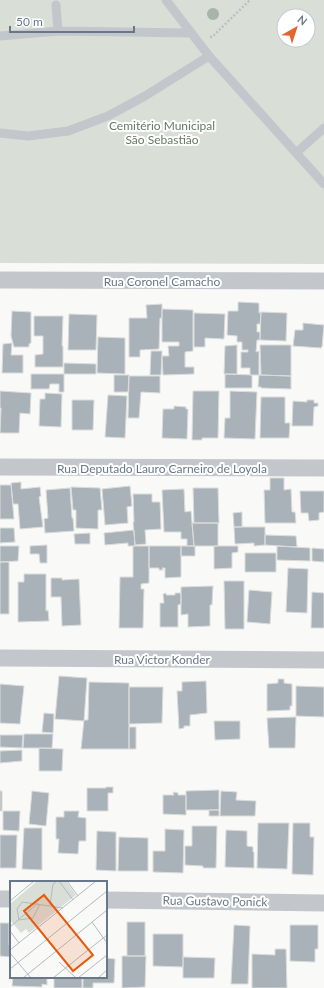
<svg xmlns="http://www.w3.org/2000/svg" width="324" height="988" font-family="Lato,sans-serif">
	<rect width="100%" height="100%" fill="#f9faf8"/>
	<path fill="#d9dfd7" fill-rule="evenodd" d="M0,0H324V264L0,263ZM284,16H308V40H284Z"/>
	<path fill="#a9b2b9" stroke="#dbdcda" d="M238,302L259,303V313L261,312L260,324H257V332H260V340H257L256,352L259,351V375H250V368H241V352H248V350H242V342H237V336L227,335L228,311H238Z
		M162,304V318H160L159,349L140,350V357H129V318H147L146,305Z
		M162,309L193,310V351L185,352V367H194V374L163,375L162,356H169L168,346H179V342H162Z
		M12,311L31,312V343L29,344V347H14L11,336Z
		M261,312L287,313L286,341L260,340Z
		M194,313L225,314L224,339L205,338V347H194Z
		M69,314L97,315L96,350H68Z
		M34,316H63L62,346H63V367H35V355L43,354V336H34Z
		M303,323L324,325L322,347L321,348L293,346L295,330H303Z
		M98,337L125,338V374L97,373Z
		M12,343L11,355H23V373H2L3,344Z
		M237,345V374H224L225,346Z
		M260,345H291V376L261,375Z
		M151,351H162L161,375H150Z
		M64,363L96,364V374H64Z
		M31,374H64V392H59V384H50L49,389H31Z
		M225,374L252,375V388H225Z
		M114,375H129L128,392H114Z
		M259,375L291,376V389L261,388V387H258Z
		M129,376H160V393L141,392L139,418H128Z
		M0,391L31,393L30,414L20,413L19,433H0L1,408H0Z
		M193,391H219L218,438H202V440H192Z
		M230,391L257,392L255,439L224,438L225,418H230Z
		M45,393L62,394L61,427L39,426L40,399H45Z
		M108,395L127,396L125,438L105,437Z
		M261,397H285V423H290L289,438H260Z
		M72,400H94L93,430H72Z
		M307,400H314V403H318V406L314,407L313,426H292L293,401L307,402Z
		M174,406L186,407V409H188L187,439L162,438L163,409H174Z
		M270,478H284V490L291,489L292,512H295L296,523H265L264,490H270Z
		M21,482V489L40,487L41,496L39,497L43,527L20,529L18,504H13L11,483Z
		M0,485H11L14,519H0Z
		M130,486L132,506L127,507L128,523L105,525L102,489Z
		M71,487L100,488L102,510H98V529L76,528V510H73Z
		M70,488L72,518H73L74,531L45,533L44,519L48,518L46,490Z
		M193,488H218L219,523H194Z
		M184,489L185,512L191,511L194,546H187V539H181V532H164L162,490Z
		M300,491H324V512L319,513V520L309,521L308,513H301Z
		M133,494H152V502H160L161,529L145,530L146,544L135,545L133,522H134Z
		M242,512V527H234L233,513Z
		M192,523H218V546H194Z
		M234,527H265V545L254,546V543L235,544Z
		M0,528H14L15,542L0,543Z
		M134,530L135,546H128V543L105,545L104,533Z
		M90,533V544H75L74,534Z
		M265,535L296,536L297,547L265,545Z
		M47,545V563H40L39,554H30V546Z
		M0,546H19L18,561L0,562Z
		M133,546H149V583L141,584V589H144L143,628H119L120,577H133Z
		M149,546H181V577L165,578V568H162L163,570H159V568H149Z
		M181,546H195V556H181Z
		M214,546H238V552L232,553V568L214,569Z
		M277,546L310,548V561L277,560Z
		M312,548L324,549V562L312,561Z
		M245,553H276V572H245Z
		M0,562H9V614H0Z
		M288,568L308,569L307,613L286,612Z
		M24,574H46V611L48,610L49,621L18,622V582H24Z
		M51,578H62V580L79,579L81,625L62,626L61,597H51Z
		M224,581H244V629H225Z
		M213,586L212,605H210V626L188,627V614L181,615V587Z
		M249,590L272,592L270,624L247,622Z
		M312,592L324,593V628H311Z
		M166,593V595H175V593H181V604L178,605V627H160V603H164L163,594Z
		M59,676L87,678L84,721L55,719Z
		M278,679H284V683L292,684V706H290V710L267,711V684L278,683Z
		M206,681L207,713L190,715V726H184V728L179,729L177,691H182V682Z
		M89,682L129,683V749H81L84,720H88Z
		M0,684L24,686L20,724L0,723Z
		M296,686L324,687V717L296,716Z
		M129,687H163L162,723L129,724Z
		M44,713L54,714L53,733L42,732Z
		M296,717L295,748H269L267,718Z
		M214,721H240V739L215,740Z
		M129,727H136V749H129Z
		M24,734H53L52,748H23Z
		M0,735H23L22,748L0,747Z
		M39,748L63,749L62,771H39Z
		M22,750V761L0,763V751Z
		M106,787H113V793H108V811H87V788H106Z
		M219,790V810H186V791Z
		M0,791H2V811H0Z
		M32,791L49,793L46,826L29,824Z
		M221,791L237,792L236,800L256,801L255,816H220Z
		M173,792L178,793V795H186V815L163,814V795H174Z
		M209,810H219V816H209Z
		M3,811H20L19,831L3,830Z
		M64,811H79L78,817L86,818V841H79L78,854L58,853L59,839H56V817H64Z
		M258,823H289L287,869L257,868Z
		M293,823H310V837H314L313,875L292,874Z
		M192,826H217L216,868H203V866L185,865V846H192Z
		M24,828H42V870L22,869Z
		M165,829L184,830L183,873L153,872V851H165Z
		M226,830L247,831V846L253,847V852H254V868L225,867Z
		M97,831L116,832V871L96,870Z
		M0,835H17L16,868H0Z
		M119,837L148,838V871H118Z
		M127,922H145V956H127Z
		M0,923H9V945H11V957L0,956Z
		M234,925L250,926L248,984H231Z
		M290,925H318V949H315V962L290,961Z
		M153,934H183V967L153,966Z
		M275,949H286L287,988H252V954L275,955Z
		M122,956H146L145,987L122,988Z
		M183,957L215,958L214,978H183Z
		M106,958L115,959L114,983H93V988H83V977H106Z
		M13,977H47V985L42,984V987L12,986Z
		M54,977H82V988H54Z"/>
	<g fill="none" stroke-linecap="round" stroke-linejoin="round">
		<path stroke="#bdc0c3" stroke-width="2.5" stroke-dasharray="2 2" stroke-linecap="butt" d="M210,37H212L250,0"/>
		<path stroke="#c3c7cb" stroke-width="9" d="M166,0L209,56L324,184
			M56,5L58,31
			M0,36L58,31L191,33
			M0,133L28,136L68,131L108,116L145,96L209,56
			M296,153L324,128"/>
		<path stroke="#c3c7cb" stroke-width="17" d="M0,280L324,281
			M0,467L324,468
			M0,658L324,660
			M0,899H11
			M106,900L324,903"/>
	</g>
	<circle fill="#a8b4a7" cx="213" cy="14" r="6"/>
	<g text-anchor="middle" dominant-baseline="central" stroke-width="4" stroke-linejoin="round" paint-order="stroke">
		<g font-size="12" fill="#667a64" stroke="#fff">
			<text x="162" y="125">Cemitério Municipal<tspan x="162" dy="14">São Sebastião</tspan></text>
		</g>
		<g font-size="12" fill="#697888" stroke="#fff">
			<text x="162" y="281">Rua Coronel Camacho</text>
			<text x="162" y="468">Rua Deputado Lauro Carneiro de Loyola</text>
			<text x="162" y="659">Rua Victor Konder</text>
			<text transform="translate(215 901) rotate(1)">Rua Gustavo Ponick</text>
		</g>
	</g>
	<g transform="translate(10 881)">
		<rect width="97" height="97" fill="#f9faf8"/>
		<path d="M27,0H56L66,14L19,52L16,48L11,52L0,39V23Z" fill="#d9dfd7"/>
		<path fill="none" stroke="#b2bac1" stroke-width="1" d="M49,0L63,19M57,0L68,15M0,20L24,0M40,24L43,3L47,0M9,39L7,28L12,21L53,27M9,39L23,37L30,23M82,41L97,62M0,46L28,22M0,50L9,62M0,69L86,0M0,72L21,97M49,81L66,97M0,88L97,10M13,97L97,29M43,97L97,54M68,97L97,74M88,97L97,89"/>
		<path fill="#e8590c" fill-opacity="0.15" stroke="#e8590c" stroke-width="2" d="M34,14L83,74L63,90L14,30Z"/>
		<rect width="97" height="97" fill="none" stroke="#697888" stroke-width="2"/>
	</g>
	<g transform="translate(296 28) rotate(39)"><circle r="19" fill="#ffffff" stroke="#c3c9cf"/>
	<path d="M0-3L7 15L0 10L-7 15Z" fill="#e4642e"/>
	<text y="-6" font-size="11" font-weight="bold" text-anchor="middle" fill="#697888">N</text>
	</g>
	<path d="M10 26v6h124v-6" fill="none" stroke="#697888" stroke-width="2"/>
	<text x="16" y="26" font-size="12" fill="#697888" stroke="#ffffff" stroke-width="3" paint-order="stroke">50 m</text>
</svg>
